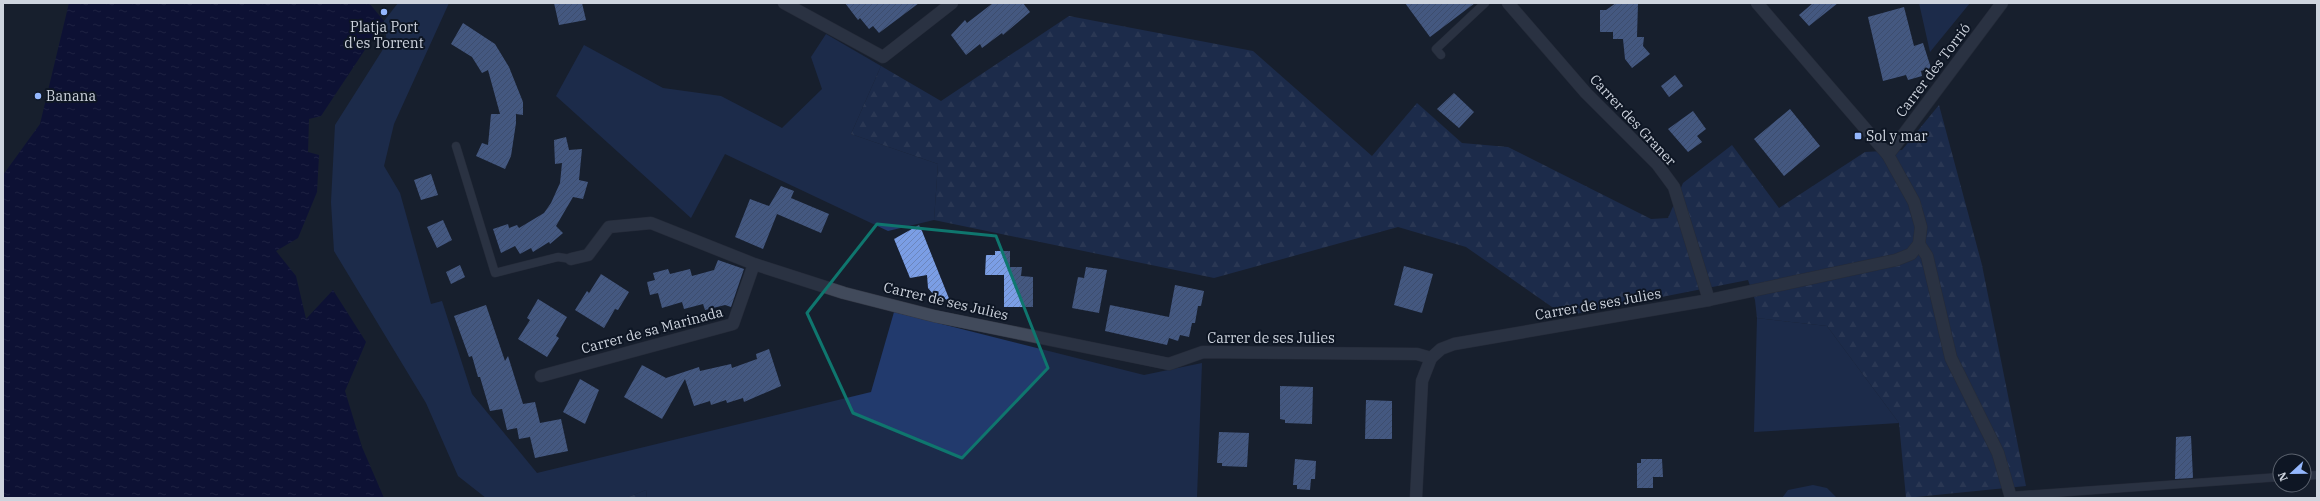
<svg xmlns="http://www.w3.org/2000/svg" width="2320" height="501" font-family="'IBM Plex Serif',serif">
	<defs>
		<pattern id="forest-firs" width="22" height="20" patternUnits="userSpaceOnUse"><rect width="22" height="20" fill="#223a6d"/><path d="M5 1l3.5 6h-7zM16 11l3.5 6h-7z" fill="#415681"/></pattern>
		<pattern id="water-ripples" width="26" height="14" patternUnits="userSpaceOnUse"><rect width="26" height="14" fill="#00013d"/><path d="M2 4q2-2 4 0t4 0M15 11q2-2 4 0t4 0" fill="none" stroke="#242559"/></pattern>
		<pattern id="building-hatch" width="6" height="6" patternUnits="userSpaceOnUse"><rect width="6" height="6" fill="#7b9ee5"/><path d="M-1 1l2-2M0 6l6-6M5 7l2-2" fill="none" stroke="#6c86bc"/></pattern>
	</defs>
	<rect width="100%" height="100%" fill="#171f2e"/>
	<path fill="#223a6d" d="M398,3H449L394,124L384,166L400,193L431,304L442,301L472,394L537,473L871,392L894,312L1144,375L1202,363L1197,497L1231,498H647L646,490L626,498H486L458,476L426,403L334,251L331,202L335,125L387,43L384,21Z
		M1919,3H1970L1930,52Z
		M826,34L881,66L851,134L938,164L934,220L888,231L725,154L691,218L556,96L584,45L663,88L721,96L782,128L822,89L811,57Z
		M1757,318L1827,326L1899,423L1754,432Z
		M1813,485L1827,488L1837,498H1782L1788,490Z"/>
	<path fill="url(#forest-firs)" d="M1069,16L1253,51L1372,156L1417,103L1462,143L1508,147L1651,219L1668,218L1683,183L1732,145L1779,208L1865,152L1902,150L1939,105L1982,265L2026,486L1906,498L1899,423L1827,326L1757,318L1755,300L1748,280L1565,316L1466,247L1398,227L1214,278L934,220L938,164L851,134L881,66L941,101Z
		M646,490L647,498H626Z"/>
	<path fill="url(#water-ripples)" d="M69,3H369L384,21L321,116L309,119L308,152L319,155L317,192L298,238L276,251L296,276L306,319L333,290L366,342L345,391L362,447L384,498H3V175L40,124Z"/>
	<path fill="url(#building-hatch)" d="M554,3H582L586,20L559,25Z
		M845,3H919L879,33L873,26L869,29L860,18L858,20Z
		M993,3H1023L1030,12L1003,35L1002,33L982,48L980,44L966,55L951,35L965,20L967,23Z
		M1405,3H1475L1430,37Z
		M1616,3H1638L1637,37H1644L1643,46L1650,54L1632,68L1625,59L1623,39H1613V32H1600V10H1606Z
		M1813,3H1838L1809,26L1799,15Z
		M1904,7L1914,46L1923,43L1931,68L1921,71L1922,76L1908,80L1906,75L1883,81L1868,17Z
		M463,23L495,44L509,67L523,102V115L516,114V123L511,156L505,169L476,156L482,143L488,145L491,114H500L488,70L482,73L472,57L451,44Z
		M1675,75L1683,86L1669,97L1661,86Z
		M1454,93L1474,112L1459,128L1437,109Z
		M1790,109L1820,146L1784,176L1754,139Z
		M1693,111L1706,129L1697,136L1702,142L1688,152L1668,129Z
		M566,137L569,150L582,149L579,180L588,182L583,199L573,197L556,226L563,233L550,244L549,242L533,252L531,248L520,254L515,246L501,253L493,229L508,224L509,228L517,225L519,228L544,213L551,203L560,183L562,163L555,164L554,140Z
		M431,174L438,195L421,200L414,180Z
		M781,186L794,191L791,198L829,214L821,233L777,214L763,249L735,237L750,199L769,206Z
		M443,220L452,240L437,248L427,227Z
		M919,225L922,231L950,301L933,294L928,288L927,275L910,278L908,273L894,239Z
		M995,251H1010V267H1022L1021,276L1033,277V307H1004V275H985L986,255H995Z
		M718,260L744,269L731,307L725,305L705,310L703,304L684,309L682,302L662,308L658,293L650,295L647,282L655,280L653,273L668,269L670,274L690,269L692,276L714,270Z
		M460,265L465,277L451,284L446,272Z
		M1404,266L1433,274L1422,313L1394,305Z
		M1086,267L1107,270L1099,313L1072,308L1078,277L1084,278Z
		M601,274L629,292L618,310L615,309L604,328L575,310L587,291L589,293Z
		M1175,285L1204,291L1201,306H1198L1195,323H1192L1189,337L1180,335L1178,341L1169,338L1167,345L1105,331L1110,305L1169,317Z
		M538,299L567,317L556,336L559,338L547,357L518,339L530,320L527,318Z
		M486,305L505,361L508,356L523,404L535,402L540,423L561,419L568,451L535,458L530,437L519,439L517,428L507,430L502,409L490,411L480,377H478L472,356L469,357L454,316Z
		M769,349L781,386L744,402L743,398L727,403L726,400L711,405L710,401L694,406L685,379L662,419L624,397L642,365L666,378L699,367L700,371L731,364L732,368L757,359L756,354Z
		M580,379L599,390L585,424L563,412Z
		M1280,386L1313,387L1312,424L1285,423V420L1280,419Z
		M1366,400L1392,401V439H1365Z
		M1219,432L1249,433L1247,467L1222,466V463H1217Z
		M2191,436L2193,478L2175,479L2176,437Z
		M1295,459L1316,461L1315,479H1311L1310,490L1297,489V485H1293Z
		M1641,459H1662L1663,477H1653V488H1637V463H1641Z"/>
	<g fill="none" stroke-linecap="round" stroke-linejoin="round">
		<g stroke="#343946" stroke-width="9">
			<path id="service" d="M1441,55L1436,49L1485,3
				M456,146L495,273L558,257L571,259
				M2304,476L2317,475
				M2010,496L2280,477"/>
		</g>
		<g stroke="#343946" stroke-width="13">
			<path id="minor" d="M784,3L883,57L952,3
				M1508,3L1586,93L1657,164L1674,187L1709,300
				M1888,155L2002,3
				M1919,244L1927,256L1951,358L1998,453L2011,498
				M571,259L588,255L609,227L651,223L754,264L844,293L934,316L1169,364L1203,352L1417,354L1431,358L1422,381L1416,498
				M541,376L733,324L754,264"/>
		</g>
		<g stroke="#343946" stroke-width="13">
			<path id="tertiary" d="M1431,358L1441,349L1454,344L1709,300L1896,260L1911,254L1919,244L1921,227L1914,202L1888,155L1757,3"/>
		</g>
		<use href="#service" stroke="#414a5b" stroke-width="8"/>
		<use href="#minor" stroke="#414a5b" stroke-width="12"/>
		<use href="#tertiary" stroke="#414a5b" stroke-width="12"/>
	</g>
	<path d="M0 0H2320V501H0ZM877,224L996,236L1048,368L962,458L853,413L807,313Z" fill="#171f2e" fill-opacity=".55" fill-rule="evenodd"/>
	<path fill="none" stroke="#0f766e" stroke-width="3" stroke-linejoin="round" d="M877,224L996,236L1048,368L962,458L853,413L807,313Z"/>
	<g fill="#94b7fd" stroke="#0e1624" stroke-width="1.5">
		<circle cx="384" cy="12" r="4"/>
		<circle cx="38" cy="96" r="4"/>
		<rect x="1854" y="132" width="8" height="8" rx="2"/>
	</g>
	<g text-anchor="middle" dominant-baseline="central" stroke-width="4" stroke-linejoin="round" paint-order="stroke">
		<g font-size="14" fill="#ced4de" stroke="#0e1624" text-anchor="start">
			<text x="384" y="27" text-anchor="middle">Platja Port<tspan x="384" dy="16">d'es Torrent</tspan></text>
			<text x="46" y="96">Banana</text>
			<text x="1866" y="136">Sol y mar</text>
		</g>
		<g font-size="14" fill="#ced4de" stroke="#0e1624">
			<text transform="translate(1933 70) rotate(-53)">Carrer des Torrió</text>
			<text transform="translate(1633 120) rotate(47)">Carrer des Graner</text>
			<text transform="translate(946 301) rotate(13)">Carrer de ses Julies</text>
			<text transform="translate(1598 304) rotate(-10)">Carrer de ses Julies</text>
			<text transform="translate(652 330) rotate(-15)">Carrer de sa Marinada</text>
			<text x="1271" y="338">Carrer de ses Julies</text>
		</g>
	</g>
	<rect width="2320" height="501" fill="none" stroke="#ced4de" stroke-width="8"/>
	<g transform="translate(2292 473) rotate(248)"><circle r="19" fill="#0e1624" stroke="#5b626e"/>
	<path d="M0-3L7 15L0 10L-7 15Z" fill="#94b7fd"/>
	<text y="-6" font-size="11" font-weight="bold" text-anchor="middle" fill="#ced4de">N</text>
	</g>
</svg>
